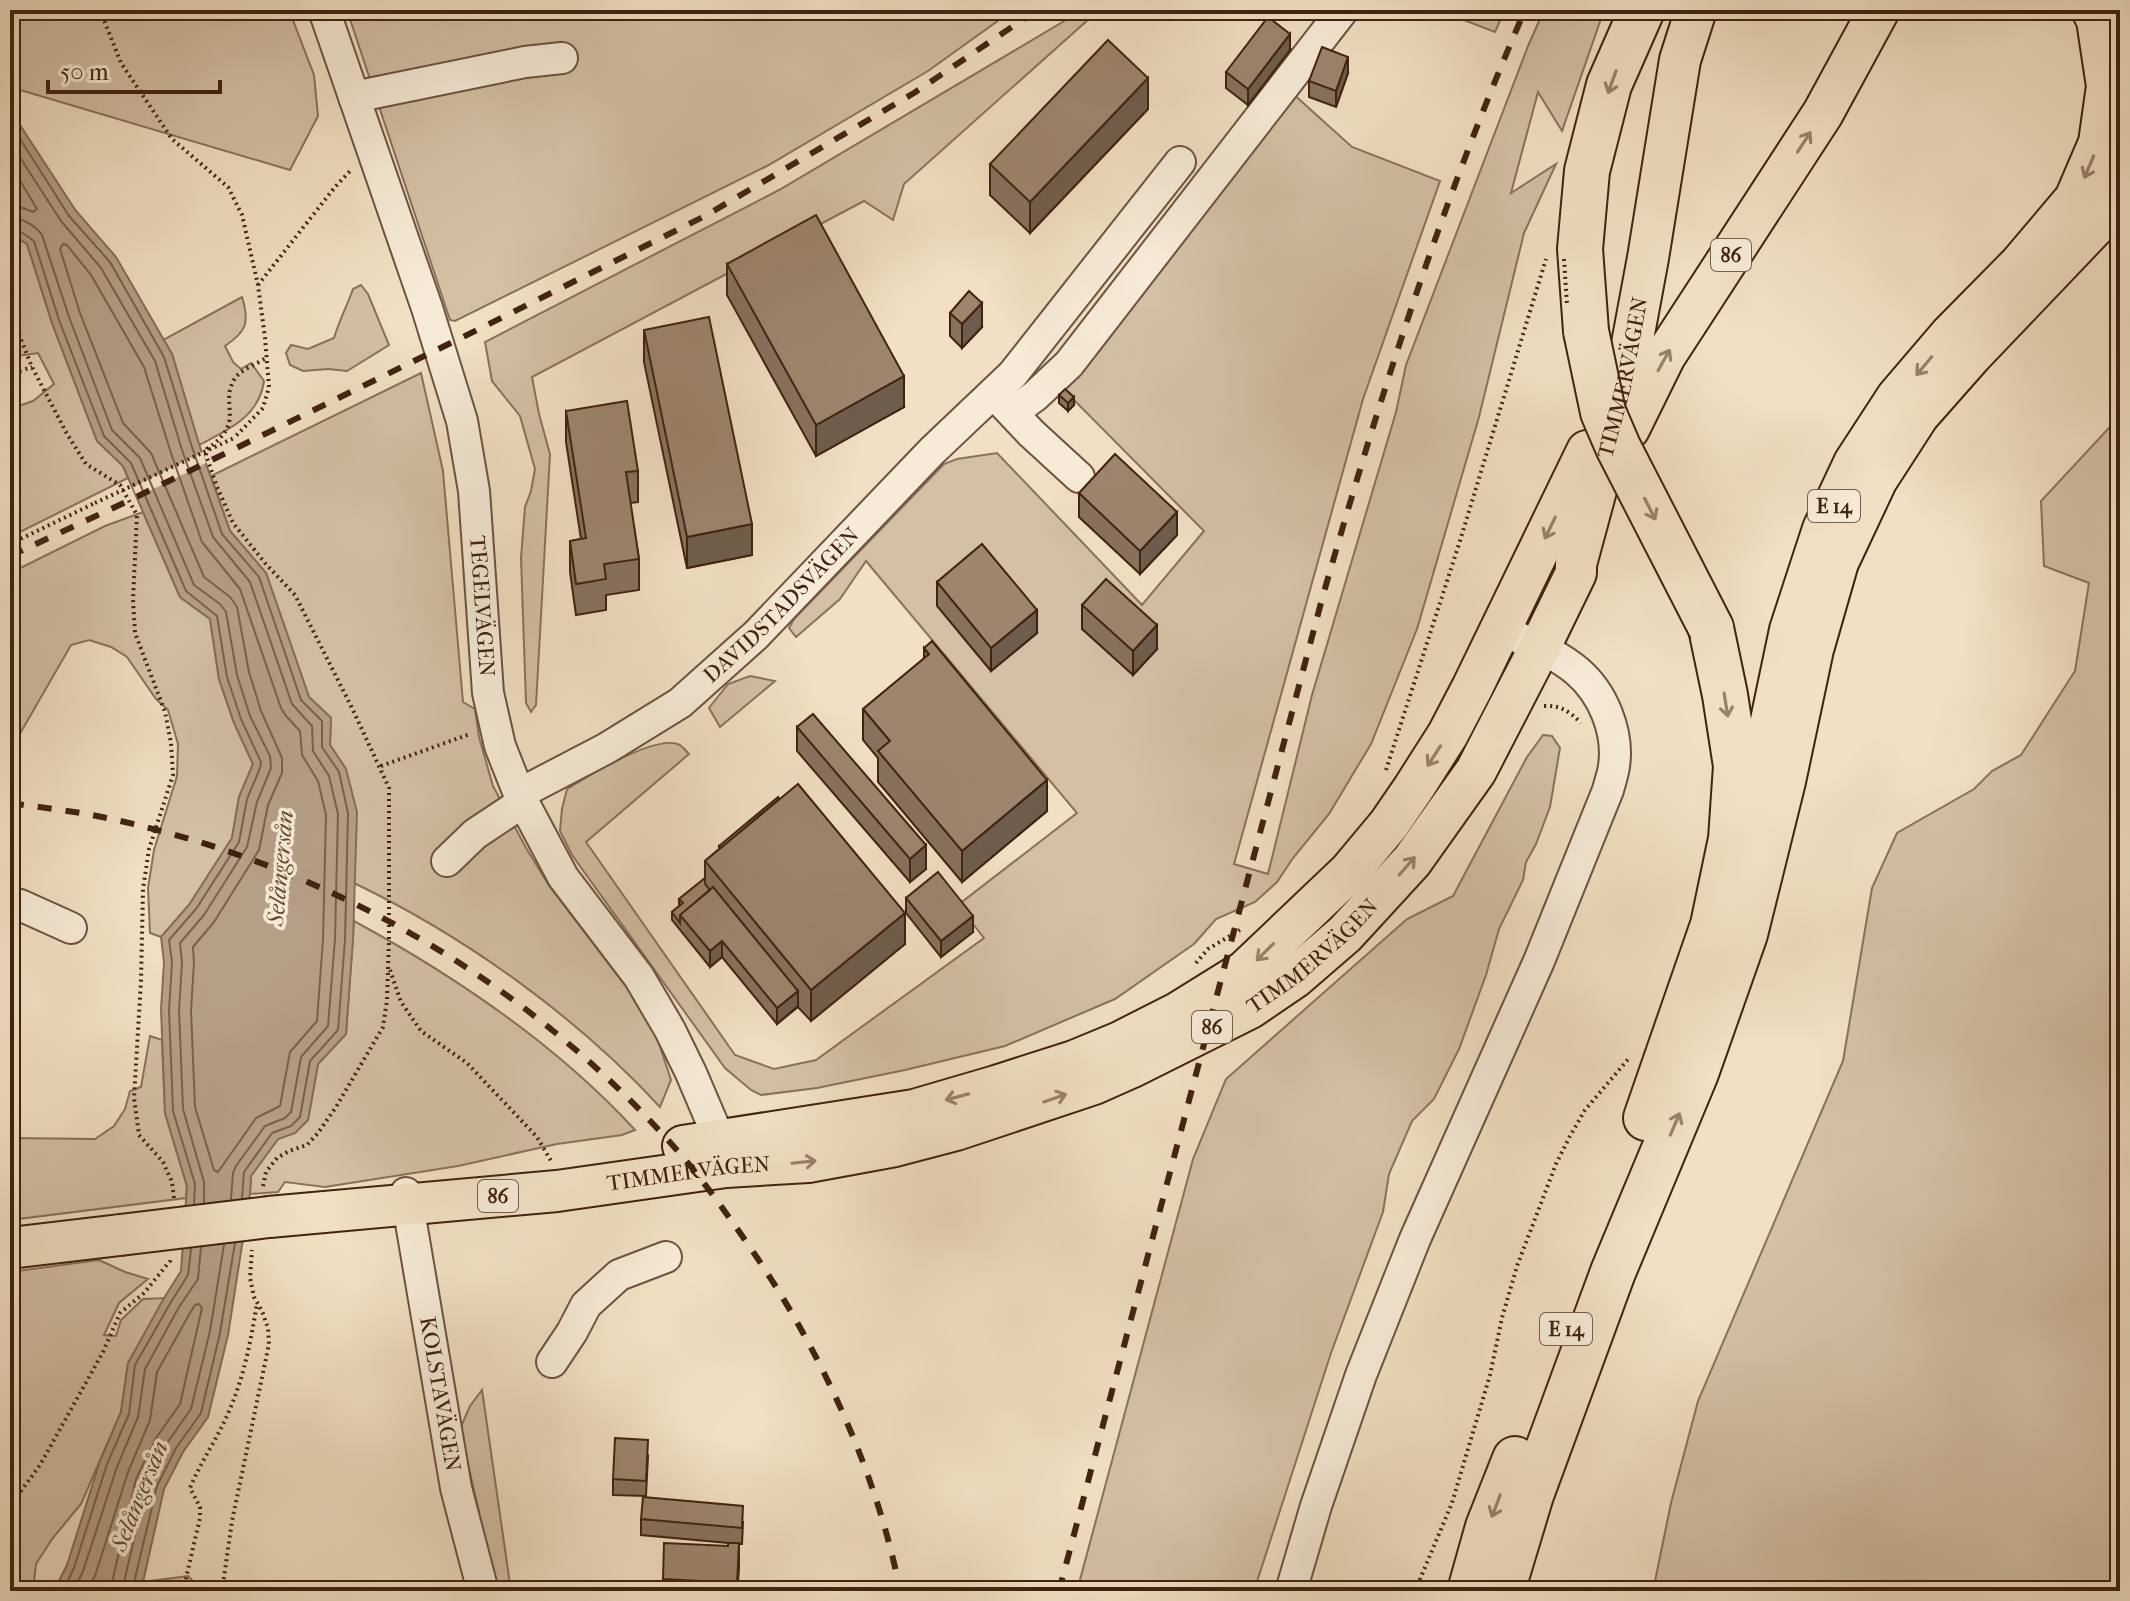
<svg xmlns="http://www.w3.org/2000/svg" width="2130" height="1601" font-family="'IM FELL French Canon',serif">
	<rect width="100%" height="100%" fill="#f1e0c3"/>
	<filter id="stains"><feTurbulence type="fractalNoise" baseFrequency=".0025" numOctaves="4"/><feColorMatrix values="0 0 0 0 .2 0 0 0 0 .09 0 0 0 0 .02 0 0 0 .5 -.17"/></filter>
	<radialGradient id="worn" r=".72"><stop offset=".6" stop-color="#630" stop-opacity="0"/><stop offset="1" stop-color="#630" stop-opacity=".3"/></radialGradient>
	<path fill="#d3c0a5" stroke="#8a715b" stroke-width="2" d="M10,10H289L314,75L318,116L290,170L10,87Z
		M347,10H1013L928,71L767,166L455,321L450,320Z
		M1083,10H1099L904,184L893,220L864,201L532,377L539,414L550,454L536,705L531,712L526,703L521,558L525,507L531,491L535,469L520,416L492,381L485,342L779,190Z
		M1438,10H1505L1495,32Z
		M1544,10H1604L1562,131L1538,92L1511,193L1556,164L1524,233L1479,417L1417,629L1371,744L1329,814L1293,858L1277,882L1255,902L1216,919L1194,944L1115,999L1005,1046L905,1070L817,1088L761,1095L751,1090L725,1068L572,855L560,831L562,809L567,789C588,776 657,733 680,745C683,747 686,751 689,754L586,842L735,1055L774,1069L816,1060L984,938L958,905L1077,813L866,561L840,599L796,637L789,628L794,619L944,464L957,459L997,453L1142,605L1204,531L1059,385L1291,92L1352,147L1440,181L1363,399L1234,864L1268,874L1312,695L1396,412L1406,365L1528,46Z
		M10,234L27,244L52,323L97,441L123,466L128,478L10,537V409L33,401L54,384L38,353L10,357Z
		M361,285L368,294L389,345L347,371L328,369L303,371L290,365L286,353L291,345L308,349L334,338C339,321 347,306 353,289Z
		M242,297C250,323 246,332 225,346L233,362L241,369L251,363L264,381C259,417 228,430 199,445L172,354L163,340Z
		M421,373L443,471L463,702L475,709L479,737L493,786L526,848L550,887L640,1005L655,1031L671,1080L660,1107C576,1016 466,937 354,883L346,769L330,745L331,718L309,697L266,573L230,531L211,476Z
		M2120,416V1591H1671L1654,1586L1671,1503L1698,1401L1843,1061L1872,888L1897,833L1974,789L1992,771L2021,755L2075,671L2089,583L2044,566L2041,501Z
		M143,512L180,597L210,619L219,679L234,723L253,764L239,797L232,838L189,905L161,937L150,933L148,888L154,850L177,776L178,744L168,710L156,699L127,657L111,647L89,640L71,645L10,751V573L105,526Z
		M750,676L775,681L720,727L709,708L728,684Z
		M1543,735L1552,736L1560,748L1550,807L1536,844L1526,862L1523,880L1499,929L1486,975L1459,1049L1434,1099L1412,1121L1389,1174L1383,1212L1331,1353L1254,1591H1077L1193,1159L1226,1079L1407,919L1453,896L1527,757Z
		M354,921C455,976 556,1044 635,1130L622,1135L557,1144L458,1166L325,1187L285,1182L278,1192L250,1194L251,1176L278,1139L295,1133L308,1120L318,1064L346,1034Z
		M150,1036L162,1040L165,1113L187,1186L186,1198L10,1220V1138L95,1139L114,1126L125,1109L130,1091L141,1087Z
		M99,1260L125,1272L148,1279L119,1303L104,1335L116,1336L121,1320L143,1299L166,1298L128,1363L121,1412L81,1504L52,1539L36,1564L33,1591H10V1272Z
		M482,1390L511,1591H497L460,1429L470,1406Z
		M188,1576L196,1584L195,1591H139L143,1582Z"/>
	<path fill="#b59f86" stroke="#876d57" stroke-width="2" d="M10,105L16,119L76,211L116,257L172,354L199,444L230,531L266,573L309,697L331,718L330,745L346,769L357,812L353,940L346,1034L318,1064L308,1120L295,1133L278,1139L251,1176L250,1194L228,1335L208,1417L183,1452L164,1489L143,1582L139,1591H54L67,1565L100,1461L121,1412L128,1363L164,1298L181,1271L187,1186L165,1113L161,1009L164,962L161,937L189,905L232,838L239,797L253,764L234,723L219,679L210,619L180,597L123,466L97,441L52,323L27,244L10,234Z"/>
	<path fill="#f1e0c3" d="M203,452L206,463L137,497L133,487Z"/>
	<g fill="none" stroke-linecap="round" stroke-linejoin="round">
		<path stroke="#7b604c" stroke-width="2" d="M10,123L69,216L110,262L164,357L192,447L222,534L259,577L301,700L322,721V747L339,772L348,813L345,940L338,1030L310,1061L300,1117L291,1126L272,1133L244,1172L242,1198
			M10,142L61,221L101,268L155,361L182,450L213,537L250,582L292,704L312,726L313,751L329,776L338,814L335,939L328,1026L301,1057L291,1112L285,1118L265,1126L236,1166L233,1173L231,1199
			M10,164L37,209L33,212L20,207L10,206
			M10,218C22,218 35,225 42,235L69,317L112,430L140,458L194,585L220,604L226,612L237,675L250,716L270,756L271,768L257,802L247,847L204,915L180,943L182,963L179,1010L183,1109L204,1182V1203
			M10,228L17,229L34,241L59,320L104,436L131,463L186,591L217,616L227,677L241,719L261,762L260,768L247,799L239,842L196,909L169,940L172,962L169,1010L173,1111L195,1184L194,1204
			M63,244L67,245L91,275L144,367L171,453L202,542L240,589L281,708L286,716L300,731L302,755L318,781L326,815L323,939L317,1021L290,1052L280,1106L256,1118L218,1172L214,1170L195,1107L191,1011L194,963L193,947L214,922L259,850L268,805L282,773V758L261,711L249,672L237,607L230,597L204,577L151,453L123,423L80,313L60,249Z
			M63,1591L74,1568L107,1464L129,1414L135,1365L171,1302L188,1275L191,1249
			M74,1591L83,1571L117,1467L138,1417L145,1369L179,1307L198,1279L201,1247
			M87,1591L95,1576L128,1472L150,1420L157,1372L190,1313L195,1305L199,1304L202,1308L180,1404L156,1438L136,1479L110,1591
			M122,1591L147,1483L167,1443L191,1409L210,1331L224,1245
			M132,1591L157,1486L176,1448L201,1413L220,1333L235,1243"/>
		<g stroke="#6d523e" stroke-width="34">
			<g id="minor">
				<path id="s1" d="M324,10L427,308L462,421L474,491L488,693L500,746L519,794L563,877L639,977L670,1030L691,1073L720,1141L724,1159"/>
				<path d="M354,97L525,62L562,58"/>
				<path d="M998,398L1031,433L1079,477"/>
				<path d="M1013,412L1035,396L1069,364L1343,10"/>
				<path id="s2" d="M519,794L607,748L680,703L756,635L933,450L1013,374L1180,162"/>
				<path d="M447,861L475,834L523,802"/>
				<path d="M10,903L20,905L71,928"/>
				<path id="s3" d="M406,1193L456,1488L483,1591"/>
				<path d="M552,1362L572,1332L586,1305L619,1275L666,1257"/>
				<path d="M1291,1591L1316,1506L1361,1375L1415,1239L1539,961L1608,790C1610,782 1613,774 1614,766C1619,732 1603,693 1577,671C1556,653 1526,642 1501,629"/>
			</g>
		</g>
		<g stroke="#412211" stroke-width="44">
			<g id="major">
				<path d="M1629,429L1665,356L1823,113L1879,10"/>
				<path d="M1746,840L1790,630L1823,529L1854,463L1897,397L1950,335L2020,264L2075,199L2099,143L2107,86L2097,20L2092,10"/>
				<path d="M683,1146L914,1110L996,1086L1074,1061L1120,1042L1179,1012L1245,971L1349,872L1389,824L1413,789L1448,734L1472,688L1587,451"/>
				<path id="s4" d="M269,1217L557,1191L726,1167L808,1162L895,1146L956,1130L1094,1084L1130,1068L1250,1008L1294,978L1345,934L1412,861L1476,771L1539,649L1576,573V564L1624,387L1648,258L1680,60L1696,10"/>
				<path d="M10,1248L120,1235"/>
			</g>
		</g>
		<g stroke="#412211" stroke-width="48">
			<path id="highway" d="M1586,331L1580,249L1587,171L1609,85L1642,10
				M1646,1118L1713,925L1731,839L1736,766L1725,695L1711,628
				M1470,1591L1488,1527L1515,1459
				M1502,1591L1531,1495L1613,1272L1696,1073L1745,934L1783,781L1811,649L1836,562L1875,479L1917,414L1970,354L2095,223L2120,167"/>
		</g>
		<path stroke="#412211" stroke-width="4" stroke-dasharray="2 4" stroke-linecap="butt" d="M100,10L121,63L172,139L228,187L242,215L258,285L265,338L269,387L263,408L234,438
			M258,285L335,187L352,169
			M10,312L32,367L67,434L86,464L120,485L137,515L133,600L135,633L165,712L171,743L173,775L149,849L143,889L141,981L134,1098L139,1135L163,1162L172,1182L174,1198
			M10,378L17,372L32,367
			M10,544L95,503
			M1544,706C1560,705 1569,711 1581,723
			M381,766L470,734
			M1386,770L1459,544L1546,259
			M1196,963L1208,949L1240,930
			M390,970L401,1002L421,1031L467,1063L537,1137L551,1161
			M263,1186L266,1172L277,1158L289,1151L307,1145L318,1133L336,1107L383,1027L387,1000L389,940V788L353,710L295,595L265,563L233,523L217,487L206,455L207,449C247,421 219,406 234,380C239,370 257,364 266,358
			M10,1506L40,1465L103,1352L120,1313L144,1293L170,1261V1258
			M183,1591L200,1518V1507L190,1488C201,1461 218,1438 229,1411C244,1377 251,1340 257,1303
			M222,1591L232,1521L269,1344L268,1328L262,1311L254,1297L250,1278L252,1250
			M1415,1591L1452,1503L1490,1375L1502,1318L1517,1266L1556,1164L1570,1136L1585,1110L1630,1057"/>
		<use href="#minor" stroke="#f6ebd8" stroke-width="30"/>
		<use href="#major" stroke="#f1e0c3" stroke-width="40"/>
		<use href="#highway" stroke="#f1e0c3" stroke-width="44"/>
		<path stroke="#412211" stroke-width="6" stroke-dasharray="14 14" stroke-linecap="butt" d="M10,556L126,502L463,337L705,216L914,93L1037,10
			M10,803C37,807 65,810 92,815C321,860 530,980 682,1156C710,1189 734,1224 758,1259C823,1356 878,1476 900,1591
			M1059,1591L1322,599C1379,399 1442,201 1525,10"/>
		<g stroke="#412211" stroke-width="44" stroke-linecap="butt">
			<path id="major-bridge" d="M120,1235L269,1217"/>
		</g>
		<g stroke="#412211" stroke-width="48" stroke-linecap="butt">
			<path id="highway-bridge" d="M1586,331L1603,412L1618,447L1711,628"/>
		</g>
		<path stroke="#412211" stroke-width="4" stroke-dasharray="2 4" stroke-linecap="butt" d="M1564,259L1567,305
			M95,503L234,438"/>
		<use href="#major-bridge" stroke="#f1e0c3" stroke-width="40"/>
		<use href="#highway-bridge" stroke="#f1e0c3" stroke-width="44"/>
	</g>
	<path fill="#87725f" stroke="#412211" stroke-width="2" d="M1290,50L1248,105L1226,88V72Z
		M1348,73L1336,107L1309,97V81Z
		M1148,109L1030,233L990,195V164Z
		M727,264L904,407L816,456L727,295Z
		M950,313L982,327L962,348L950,336Z
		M644,330L752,555L687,568L644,362Z
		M1059,395L1074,405L1068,411L1059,403Z
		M566,411L638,471V502L630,503L639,559V590L606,595V610L576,615L570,572V541L581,539L566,442Z
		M1079,493L1177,535L1140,574L1079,517Z
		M937,582L1037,633L991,671L937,606Z
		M1082,605L1157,649L1133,675L1082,629Z
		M924,648L1047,811L962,882L878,782V758L863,740V709L924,659Z
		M797,727L926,869L910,882L797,751Z
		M719,846L905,944L811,1021L798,1007L777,1024L722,957L710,967L672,920V912L679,906V899L705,878V861L719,849Z
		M906,898L973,932L941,957L906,913Z
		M648,1456L646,1496L613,1495V1479Z
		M641,1519L743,1522L742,1544H739L738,1591H663V1579L728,1546V1543L641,1535Z"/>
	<path fill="#6e5d4d" stroke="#412211" stroke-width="2" d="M1290,34V50L1248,105V89Z
		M1348,57V73L1336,107V91Z
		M1148,78V109L1030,233V202Z
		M982,303V327L962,348V324Z
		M904,376V407L816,456V425Z
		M1074,397V405L1068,411V403Z
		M1177,512V535L1140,574V551Z
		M752,524V555L687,568V537Z
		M1037,610V633L991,671V648Z
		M1157,625V649L1133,675V651Z
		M1047,780V811L962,882V851Z
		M926,845V869L910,882V859Z
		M905,913V944L811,1021V990Z
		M973,916V932L941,957V941Z
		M722,941V957L710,967V951Z
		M798,991V1006L777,1024V1008Z
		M739,1543V1567L737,1591Z"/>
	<path fill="#9d856e" stroke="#412211" stroke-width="2" d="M1268,17L1290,34L1248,89L1226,72Z
		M1108,40L1148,78L1030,202L990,164Z
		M1322,47L1348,57L1336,91L1309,81Z
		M816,215L904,376L816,425L727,264Z
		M969,291L982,303L962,324L950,313Z
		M709,317L752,524L687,537L644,330Z
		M1065,389L1074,397L1068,403L1059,395Z
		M627,401L638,471L626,472L639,559L604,564L606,579L576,584L570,541L586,538L566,411Z
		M1115,454L1177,512L1140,551L1079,493Z
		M982,544L1037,610L991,648L937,582Z
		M1106,579L1157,625L1133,651L1082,605Z
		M932,641L1047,780L962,851L878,751L890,741L863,709L929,654L924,648Z
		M813,714L926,845L910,859L797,727Z
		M798,784L905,913L811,990L705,861Z
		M778,797L779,799L721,848L719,846Z
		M938,872L973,916L941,941L906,898Z
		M705,878V884L710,890L680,915V923L672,912L683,903L679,899Z
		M713,887L798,991L777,1008L722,941L710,951L680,915Z
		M615,1438L648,1440L646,1481L613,1479Z
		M643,1497L743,1506L742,1528L641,1519Z
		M664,1543L728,1546V1543H739L737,1583L663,1579Z"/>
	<defs><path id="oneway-shaft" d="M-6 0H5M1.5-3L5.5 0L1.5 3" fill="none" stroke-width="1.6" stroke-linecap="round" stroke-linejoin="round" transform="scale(2)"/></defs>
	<g stroke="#99816a">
		<use href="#oneway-shaft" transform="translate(1612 82) rotate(110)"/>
		<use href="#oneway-shaft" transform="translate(1804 142) rotate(-57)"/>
		<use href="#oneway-shaft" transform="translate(2089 167) rotate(113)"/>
		<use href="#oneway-shaft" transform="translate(1664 360) rotate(-61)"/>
		<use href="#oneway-shaft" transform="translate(1924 366) rotate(130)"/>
		<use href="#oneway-shaft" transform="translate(1650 509) rotate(63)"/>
		<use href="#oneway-shaft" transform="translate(1550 528) rotate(116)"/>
		<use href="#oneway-shaft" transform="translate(1726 705) rotate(81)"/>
		<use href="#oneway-shaft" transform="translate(1434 756) rotate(123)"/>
		<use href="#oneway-shaft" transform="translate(1407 866) rotate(-49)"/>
		<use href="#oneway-shaft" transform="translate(1265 952) rotate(135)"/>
		<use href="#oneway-shaft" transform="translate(957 1097) rotate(165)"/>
		<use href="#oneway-shaft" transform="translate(1055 1098) rotate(-19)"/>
		<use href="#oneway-shaft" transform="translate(1675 1124) rotate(-67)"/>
		<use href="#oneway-shaft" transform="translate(804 1162) rotate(-6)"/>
		<use href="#oneway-shaft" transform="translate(1496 1506) rotate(111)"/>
	</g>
	<g text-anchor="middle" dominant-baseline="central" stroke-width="7" stroke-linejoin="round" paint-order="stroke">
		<g fill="#f6ebd8" stroke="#775e4d" stroke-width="2">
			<rect x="1711" y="239" width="40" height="32" rx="6"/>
			<rect x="1808" y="490" width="52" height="32" rx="6"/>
			<rect x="1192" y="1011" width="40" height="32" rx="6"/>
			<rect x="478" y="1180" width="40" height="32" rx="6"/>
			<rect x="1540" y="1313" width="52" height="32" rx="6"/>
		</g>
		<g font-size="20" font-weight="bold" fill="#412211">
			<text x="1731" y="255">86</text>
			<text x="1834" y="506">E 14</text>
			<text x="1212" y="1027">86</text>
			<text x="498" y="1196">86</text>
			<text x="1566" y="1329">E 14</text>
		</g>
		<g font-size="22" fill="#412211" stroke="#f6ebd8">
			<text stroke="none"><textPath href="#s4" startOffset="1766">TIMMERVÄGEN</textPath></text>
			<text stroke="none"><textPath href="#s2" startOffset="326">DAVIDSTADSVÄGEN</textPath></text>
			<text stroke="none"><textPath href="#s1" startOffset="620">TEGELVÄGEN</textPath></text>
			<text stroke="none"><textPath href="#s4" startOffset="1094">TIMMERVÄGEN</textPath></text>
			<text stroke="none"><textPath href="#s4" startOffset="422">TIMMERVÄGEN</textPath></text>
			<text stroke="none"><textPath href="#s3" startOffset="204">KOLSTAVÄGEN</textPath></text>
		</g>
		<g font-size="24" font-style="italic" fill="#644834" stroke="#f6ebd8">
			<text transform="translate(280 868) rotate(-85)">Selångersån</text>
			<text transform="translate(139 1496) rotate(-68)">Selångersån</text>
		</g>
	</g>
	<rect width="2130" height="1601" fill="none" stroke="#f1e0c3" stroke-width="40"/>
	<rect x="12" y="12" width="2106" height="1577" fill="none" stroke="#412211" stroke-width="4"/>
	<rect x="20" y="20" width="2090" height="1561" fill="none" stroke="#412211" stroke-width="2"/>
	<path d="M48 80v12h172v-12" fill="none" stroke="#412211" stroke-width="4"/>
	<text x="60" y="80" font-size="24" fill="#412211" stroke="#f6ebd8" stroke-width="6" paint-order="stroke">50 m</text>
	<rect width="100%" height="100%" filter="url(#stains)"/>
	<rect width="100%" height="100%" fill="url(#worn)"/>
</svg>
